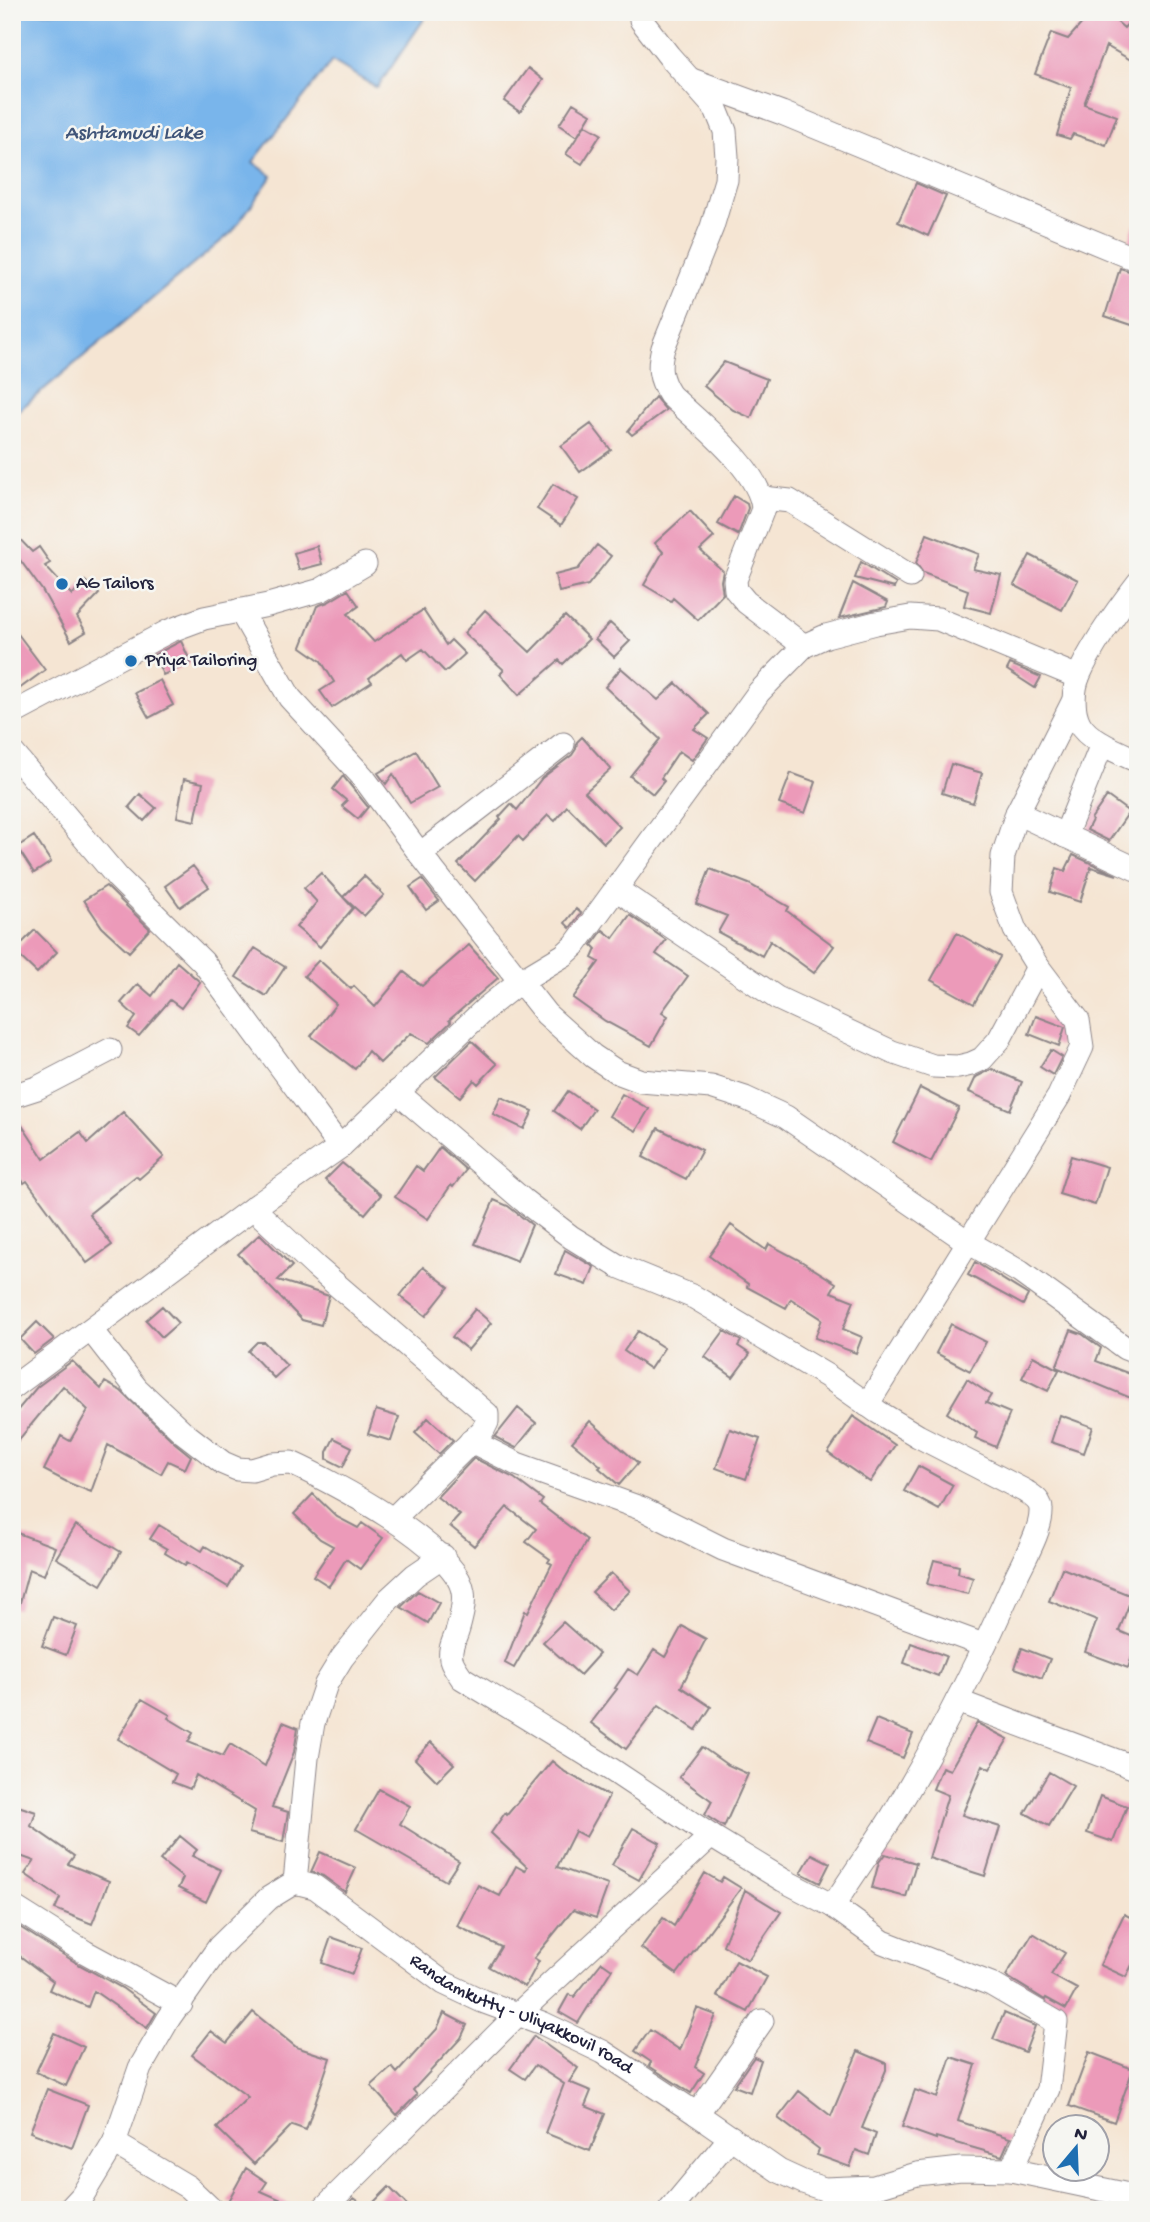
<svg xmlns="http://www.w3.org/2000/svg" width="1150" height="2222" font-family="'Gochi Hand',sans-serif">
	<rect width="100%" height="100%" fill="#f6f6f2"/>
	<filter id="ink" filterUnits="userSpaceOnUse"><feTurbulence type="fractalNoise" baseFrequency=".0143" numOctaves="2"/><feDisplacementMap in="SourceGraphic" scale="14" xChannelSelector="R" yChannelSelector="G"/><feConvolveMatrix kernelMatrix="1 2 1 2 8 2 1 2 1" color-interpolation-filters="sRGB"/></filter>
	<filter id="wash" filterUnits="userSpaceOnUse"><feTurbulence type="fractalNoise" baseFrequency=".00686" numOctaves="4" result="noise"/><feDisplacementMap in="SourceGraphic" scale="28" xChannelSelector="R" yChannelSelector="G"/><feGaussianBlur stdDeviation="1.57" result="paint"/><feColorMatrix in="noise" values="0 0 0 0 0 0 0 0 0 0 0 0 0 0 0 0 0 1.4 0 .05"/><feComposite in="paint" operator="in"/></filter>
	<g filter="url(#wash)">
		<rect width="100%" height="100%" fill="#f5e5d3"/>
		<path fill="#79b5eb" stroke="#4e6c93" stroke-width="2" d="M12,12H429L377,88L332,61L253,162L272,176L232,232L12,416Z"/>
		<g id="blocks">
			<path fill="#ec9ab9" d="M1092,12H1106L1124,28L1138,12V64L1106,46L1084,104L1117,116L1106,145L1073,134L1070,139L1057,135L1071,88L1035,74L1051,33L1068,39Z
				M528,68L543,80L520,112L504,101Z
				M573,103L591,114L577,137L559,125Z
				M585,125L601,134L582,164L566,154Z
				M916,183L946,196L928,236L898,222Z
				M1134,225L1138,226V245L1129,241Z
				M1120,268L1138,274V327L1105,316Z
				M724,362L767,379L751,418L733,410L704,386Z
				M655,397L666,410L632,435L628,431Z
				M591,424L611,450L580,472L561,446Z
				M553,484L578,499L561,525L537,509Z
				M734,496L747,504L748,508L738,535L718,524Z
				M690,511L714,537L700,550L723,571L721,581L723,594L698,620L673,598L671,601L644,585L663,552L655,543Z
				M12,531L32,552L39,547L50,563L45,566L72,595L85,581L99,594L77,617L86,632L71,641L42,590L12,549Z
				M927,534L979,554L973,569L1001,575L991,613L964,606L968,590L923,573L916,563Z
				M597,545L611,556L588,585L559,592L555,575L578,569Z
				M317,546L322,564L299,570L294,553Z
				M1030,555L1078,580L1062,610L1014,585Z
				M861,562L896,584L894,588L855,578Z
				M853,583L888,602L886,607L839,618Z
				M348,590L359,606L348,614L374,642L423,610L446,645L451,640L465,654L445,672L423,649L407,660L402,653L369,678L372,682L332,708L320,691L334,682L321,661L301,647L317,606L328,602Z
				M485,610L530,652L565,616L589,639L563,664L559,660L519,695L500,674L504,670L464,633Z
				M610,623L630,641L614,657L595,639Z
				M12,626L45,670L12,694Z
				M181,641L191,663L163,675L154,655Z
				M1010,664L1041,677L1035,688L1007,670Z
				M621,668L658,700L676,683L709,714L694,729L708,738L692,760L679,751L661,778L664,781L653,794L630,776L660,739L605,687Z
				M160,680L173,705L149,718L135,693Z
				M582,737L611,769L585,792L620,827L604,843L567,806L555,821L548,815L523,841L518,836L475,881L458,864L501,819L499,817L511,804L517,810L542,778L572,755L576,749L577,742Z
				M416,751L438,787L410,803L393,774L386,784L378,773Z
				M951,764L982,773L973,803L942,793Z
				M791,773L816,782L805,813L779,804Z
				M343,776L368,807L358,819L342,806L347,801L333,789Z
				M184,779L203,783L195,821L177,817Z
				M140,794L156,808L144,821L129,807Z
				M1107,796L1129,812L1109,841L1087,830L1092,820L1091,819Z
				M34,836L51,862L34,873L17,847Z
				M1073,855L1117,875L1091,867L1080,902L1050,892L1057,868L1065,871Z
				M193,866L209,887L180,907L165,886Z
				M710,869L749,884L789,907L787,911L834,946L814,973L770,941L762,956L718,932L727,916L696,904Z
				M321,873L353,908L320,947L296,927L317,902L304,888Z
				M364,876L384,895L364,916L343,897Z
				M422,879L439,901L426,910L410,887Z
				M106,886L150,929L129,952L102,927L84,900Z
				M576,909L581,913L570,928L565,923Z
				M630,915L666,940L656,954L688,976L662,1012L668,1016L651,1046L605,1021L573,998L599,962L592,958L596,949L592,945L603,930L613,938Z
				M35,930L57,952L37,973L14,951Z
				M957,933L1000,957L974,1004L931,980Z
				M469,945L498,978L449,1020L451,1022L429,1043L411,1033L380,1063L368,1051L355,1069L311,1036L336,1004L304,976L319,960L351,989L354,986L375,1007L404,972L422,986Z
				M255,948L285,967L266,996L236,977Z
				M177,962L200,982L181,1008L170,1000L139,1036L128,1028L136,1017L121,1003L138,984L152,996Z
				M1036,1016L1065,1027L1059,1046L1029,1034Z
				M472,1041L497,1064L478,1084L474,1080L460,1097L435,1077Z
				M1051,1050L1062,1057L1053,1075L1040,1067Z
				M992,1069L1022,1082L1010,1110L969,1092L976,1077Z
				M920,1088L959,1108L931,1162L893,1142Z
				M568,1091L594,1109L580,1129L554,1111Z
				M622,1094L649,1109L636,1131L609,1116Z
				M501,1097L533,1111L524,1129L493,1114Z
				M12,1110L44,1159L80,1132L88,1143L123,1112L164,1157L139,1179L136,1176L89,1214L112,1245L87,1263L27,1181L24,1183L12,1165Z
				M658,1128L702,1150L686,1179L643,1157Z
				M440,1147L466,1170L453,1187L451,1185L428,1219L395,1197L416,1166L423,1171Z
				M1071,1156L1107,1167L1095,1205L1059,1194Z
				M342,1163L381,1195L365,1214L325,1180Z
				M494,1200L508,1206L532,1225L517,1261L475,1244Z
				M731,1225L766,1250L769,1244L801,1261L836,1283L831,1292L854,1301L843,1329L862,1337L856,1353L815,1338L822,1319L791,1299L786,1308L747,1287L748,1284L709,1256Z
				M260,1234L292,1266L278,1280L329,1296L321,1325L302,1320L238,1254Z
				M565,1250L594,1267L587,1285L556,1274Z
				M975,1262L1028,1295L1023,1305L968,1275Z
				M423,1267L449,1287L426,1316L400,1296Z
				M162,1306L178,1323L162,1337L146,1320Z
				M475,1309L491,1323L468,1350L452,1337Z
				M37,1322L54,1339L34,1354L20,1339Z
				M951,1324L986,1342L970,1371L936,1353Z
				M1071,1330L1082,1334L1101,1348L1096,1361L1138,1377V1401L1056,1367Z
				M638,1331L664,1348L650,1369L624,1351Z
				M724,1331L741,1341L738,1346L750,1354L733,1377L705,1357Z
				M257,1342H264L287,1366L274,1378L248,1351Z
				M1033,1356L1059,1370L1048,1391L1022,1378Z
				M72,1361L101,1389L105,1382L121,1391L175,1443L191,1456L185,1469L168,1461L161,1474L108,1445L91,1492L69,1483L44,1470L61,1436L70,1441L88,1410L63,1386L12,1448V1410L16,1412L37,1387Z
				M967,1379L991,1395L986,1403L1010,1413L996,1447L975,1438L977,1433L947,1413Z
				M518,1408L536,1423L516,1448L495,1437Z
				M376,1410L399,1417L391,1441L368,1434Z
				M1060,1415L1093,1427L1084,1453L1051,1442Z
				M853,1416L895,1445L870,1482L828,1453Z
				M428,1418L453,1440L439,1454L415,1433Z
				M590,1421L638,1463L619,1485L599,1468L601,1466L572,1442Z
				M730,1429L760,1439L746,1479L716,1468Z
				M334,1438L352,1447L343,1467L327,1459V1452Z
				M474,1458L514,1478L543,1500L540,1504L587,1540L514,1668L505,1663L525,1611L528,1612L552,1564L548,1562L550,1559L526,1542L536,1529L507,1507L474,1546L450,1526L460,1515L437,1497Z
				M918,1466L953,1485L939,1510L904,1491Z
				M313,1494L337,1517L358,1528L362,1523L383,1538L360,1569L346,1559L329,1586L313,1576L333,1546L320,1539L294,1514Z
				M76,1525L121,1552L101,1585L56,1558Z
				M159,1525L202,1551L205,1546L240,1567L228,1587L187,1562L185,1565L165,1553L167,1549L150,1539Z
				M12,1531L55,1547L44,1575L29,1569L18,1610L12,1609Z
				M934,1560L959,1566L958,1573L973,1578L968,1594L927,1584Z
				M1062,1568L1132,1596L1119,1631L1138,1639L1128,1668L1085,1652L1097,1620L1049,1601Z
				M611,1573L630,1591L611,1610L592,1592Z
				M418,1591L439,1603L428,1623L401,1607Z
				M53,1617L77,1626L66,1655L42,1646Z
				M563,1622L599,1654L580,1675L543,1642Z
				M682,1626L706,1639L681,1687L711,1707L696,1730L659,1705L626,1749L591,1723L617,1689L615,1688L628,1669L638,1675L654,1650L665,1657Z
				M911,1643L946,1656L938,1676L904,1663Z
				M1022,1648L1050,1659L1042,1678L1015,1668Z
				M142,1699L170,1715L168,1718L193,1733L188,1742L223,1756L230,1744L265,1766L283,1722L298,1728L294,1752L272,1807L288,1812L283,1842L249,1833L255,1811L196,1775L190,1789L172,1782L176,1774L118,1739Z
				M876,1719L913,1734L903,1758L866,1743Z
				M977,1723L1008,1739L990,1769L983,1765L962,1815L1000,1827L985,1876L929,1858L948,1795L933,1789L942,1767L950,1770Z
				M431,1742L454,1764L437,1781L415,1759Z
				M702,1747L726,1764L748,1774L724,1827L705,1815L712,1801L679,1777Z
				M552,1761L565,1772L609,1796L586,1837L575,1831L557,1867L608,1885L596,1918L573,1910L534,1958L539,1961L525,1987L489,1967L501,1947L457,1926L478,1885L500,1896L516,1866L525,1871L527,1867L491,1833L505,1813L507,1815Z
				M1049,1772L1073,1786L1049,1826L1025,1813Z
				M379,1789L410,1806L400,1824L459,1861L446,1881L356,1829Z
				M1100,1796L1127,1806L1113,1842L1087,1833Z
				M12,1804L36,1812L31,1826L74,1856L68,1864L109,1881L92,1924L55,1909L60,1898L25,1874L34,1861L12,1853Z
				M633,1828L660,1843L639,1880L612,1865Z
				M180,1836L197,1850L192,1856L221,1870L206,1902L178,1888L183,1878L160,1860Z
				M320,1852L356,1868L345,1892L323,1876L311,1872Z
				M812,1854L830,1863L820,1883L801,1873Z
				M885,1854L916,1863L906,1897L872,1888L879,1862Z
				M705,1873L720,1882L723,1877L741,1888L677,1974L641,1948L663,1918L674,1926Z
				M745,1890L781,1912L748,1960L723,1945Z
				M1124,1914L1138,1921V1953L1126,1977L1100,1965Z
				M18,1926L78,1964L122,1988L156,2013L147,2028L94,1991L88,2007L49,1990L53,1981L12,1950V1934Z
				M1033,1933L1065,1953L1051,1975L1077,1989L1066,2009L1046,1998L1045,2000L1006,1976Z
				M331,1937L362,1948L352,1974L322,1963Z
				M736,1961L767,1977L748,2012L717,1996Z
				M602,1962L612,1969L578,2023L559,2012L569,1994L574,1997Z
				M697,2008L716,2015L695,2067L704,2073L691,2093L649,2066L651,2062L635,2051L650,2030L680,2050Z
				M253,2012L296,2047L330,2058L306,2130L292,2125L254,2164L217,2128L248,2097L192,2055L211,2031L227,2043Z
				M444,2013L467,2025L461,2038L413,2090L417,2095L397,2115L371,2086L392,2067L397,2073L437,2029Z
				M1004,2013L1035,2026L1025,2052L993,2039Z
				M54,2033L84,2047L66,2086L36,2072Z
				M534,2036L578,2068L569,2082L591,2091L585,2106L605,2114L590,2151L545,2133L564,2084L535,2065L525,2079L510,2069Z
				M858,2051L886,2063V2070L862,2128L876,2134L869,2155L856,2150L850,2167L817,2155L819,2149L778,2118L799,2091L831,2116Z
				M1089,2052L1133,2069L1114,2122L1069,2106Z
				M754,2057L761,2060L750,2092L734,2086Z
				M951,2057L976,2065L958,2121L1010,2138L1002,2156L936,2137V2139L902,2127L915,2090L937,2098Z
				M47,2089L88,2105L72,2148L30,2132Z
				M246,2168L267,2182L261,2191L304,2210H245L228,2201Z
				M389,2187L412,2210H342L354,2198L368,2208Z"/>
		</g>
	</g>
	<g filter="url(#ink)">
		<use href="#blocks" fill-opacity="0" stroke="#8c8487" stroke-width="2"/>
		<g fill="none" stroke-linecap="round" stroke-linejoin="round">
			<g stroke="#8c8487" stroke-width="25">
				<g id="minor">
					<path d="M641,12V20L669,56L716,109L725,131L727,157L726,180L712,227L663,348C658,367 659,378 670,395C698,422 761,470 763,509L735,580L736,590L746,602L804,646"/>
					<path d="M692,80L782,113L1138,260"/>
					<path d="M763,498L790,501L910,576"/>
					<path d="M1138,583C1118,609 1092,645 1079,675C1073,689 1072,709 1079,723C1088,741 1121,753 1138,761"/>
					<path d="M240,610L290,698L363,777L420,854L546,1014L593,1056L617,1072L641,1081L711,1087L745,1098L786,1117L968,1242L1020,1272L1125,1348L1138,1353"/>
					<path d="M12,714L169,631L204,618L268,605L321,590L365,564"/>
					<path d="M12,752L118,878L203,962L340,1147"/>
					<path d="M1017,813L1138,870"/>
					<path d="M1065,836L1102,744"/>
					<path d="M420,854L563,744"/>
					<path d="M616,889L777,998L892,1052L933,1066L958,1067L971,1064L982,1059L999,1040L1038,967"/>
					<path d="M397,1092L523,1200L571,1237L618,1266L694,1297L827,1376L878,1412L918,1436L1025,1491C1032,1496 1041,1500 1041,1510C1042,1530 1023,1561 1015,1579C979,1661 938,1741 892,1817C873,1847 852,1876 833,1906"/>
					<path d="M12,1096L37,1088L110,1050"/>
					<path d="M253,1208L316,1267L487,1414V1422L483,1430L393,1519"/>
					<path d="M91,1330L137,1389L184,1433L223,1463L237,1469L252,1470L272,1464L291,1463C331,1481 457,1547 463,1592C465,1603 461,1618 458,1629C455,1640 449,1647 451,1659C453,1666 458,1672 462,1678L612,1770L711,1836L783,1880L833,1906L883,1942L991,1984L1056,2022L1048,2089L1011,2170"/>
					<path d="M12,1388L253,1208L340,1147L485,1009L519,982L564,955L575,945L759,692L804,646L826,636L876,623L910,617L938,619L1078,677"/>
					<path d="M867,1405L1059,1096L1082,1047L1078,1020L1038,967L1015,930L1001,892L1003,856L1017,813L1073,702"/>
					<path d="M471,1441L517,1464L643,1509L723,1549L983,1645"/>
					<path d="M957,1701L1138,1769"/>
					<path d="M295,1882L307,1758L313,1723L326,1684L342,1658L389,1599L415,1575L443,1556"/>
					<path d="M12,1906L85,1952L181,2004"/>
					<path d="M697,2114L762,2021"/>
					<path d="M114,2143L188,2187L212,2210"/>
					<path id="s1" d="M69,2210L82,2196L114,2143L140,2068L169,2018L219,1947L269,1898L295,1882L315,1887L444,1983L482,2001L542,2023L603,2052L697,2114L779,2171L803,2182L824,2189L874,2187L917,2174L961,2169L1011,2170L1138,2197"/>
					<path d="M322,2210L518,2014L711,1836"/>
					<path d="M670,2210L731,2137"/>
				</g>
			</g>
			<use href="#minor" stroke="#fff" stroke-width="23"/>
		</g>
	</g>
	<g fill="#1f6fb2" stroke="#f6f6f2" stroke-width="2.5">
		<circle cx="62" cy="584" r="7"/>
		<circle cx="131" cy="661" r="7"/>
	</g>
	<g text-anchor="middle" dominant-baseline="central" stroke-width="5" stroke-linejoin="round" paint-order="stroke">
		<g font-size="19" fill="#22223b" stroke="#f6f6f2" text-anchor="start">
			<text x="76" y="584">AG Tailors</text>
			<text x="145" y="661">Priya Tailoring</text>
		</g>
		<g font-size="19" fill="#22223b" stroke="#f6f6f2">
			<text stroke="none"><textPath href="#s1" startOffset="670">Randamkutty - Uliyakkovil road</textPath></text>
		</g>
		<g font-size="21" font-style="italic" fill="#405579" stroke="#f6f6f2">
			<text x="134" y="134">Ashtamudi Lake</text>
		</g>
	</g>
	<rect width="1150" height="2222" fill="none" stroke="#f6f6f2" stroke-width="42"/>
	<g transform="translate(1076 2148) rotate(19)"><circle r="33" fill="#f6f6f2" stroke="#a1a1a9" stroke-width="2"/>
	<path d="M0-5L12 26L0 18L-12 26Z" fill="#1f6fb2"/>
	<text y="-10" font-size="19" font-weight="bold" text-anchor="middle" fill="#22223b">N</text>
	</g>
</svg>
